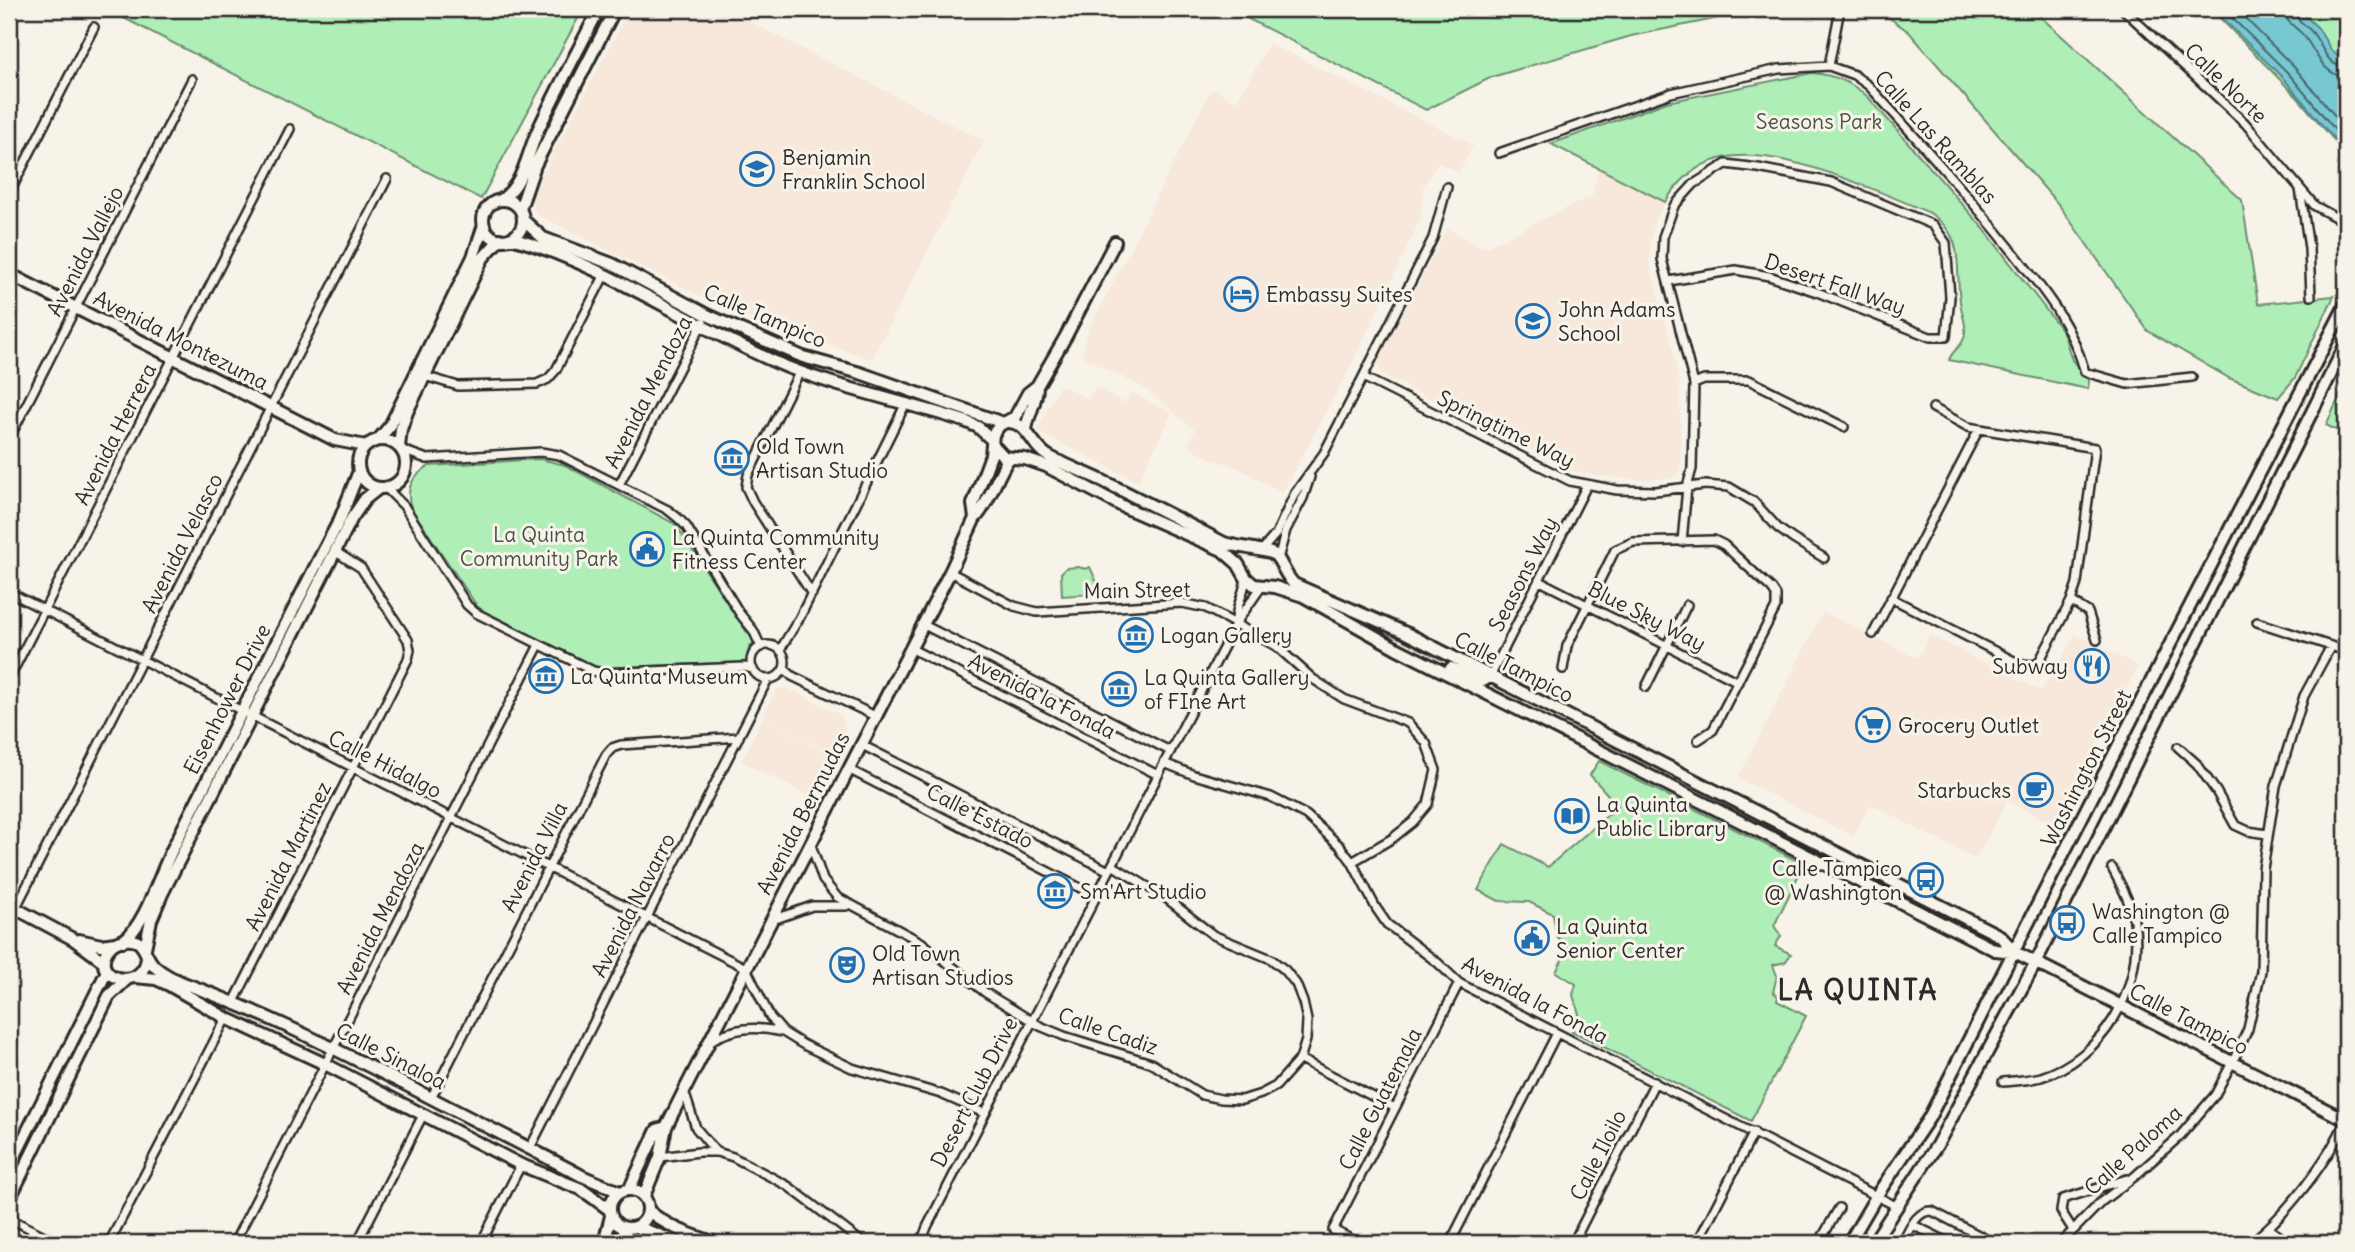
<svg xmlns="http://www.w3.org/2000/svg" width="2355" height="1252" font-family="Delius,sans-serif">
	<rect width="100%" height="100%" fill="#f7f3e8"/>
	<filter id="ink" filterUnits="userSpaceOnUse"><feTurbulence type="fractalNoise" baseFrequency=".0143" numOctaves="2"/><feDisplacementMap in="SourceGraphic" scale="14" xChannelSelector="R" yChannelSelector="G"/><feConvolveMatrix kernelMatrix="1 2 1 2 8 2 1 2 1" color-interpolation-filters="sRGB"/></filter>
	<g filter="url(#ink)">
		<path fill="#f8e7db" d="M630,9H724L984,141L872,359L738,315L536,214L530,197Z
			M1269,43L1473,145L1459,172L1438,162L1423,187L1420,220L1349,370L1282,493L1239,468L1209,458L1187,445L1195,430L1144,388L1083,357L1085,338L1212,88L1237,102Z
			M1599,168L1665,202L1655,221L1651,238L1650,257L1651,271L1672,345L1680,386L1681,464L1680,470L1672,478L1641,480L1596,476L1569,469L1382,374L1378,362L1447,229L1484,248L1592,196Z
			M1060,385L1088,399L1095,387L1125,403L1131,393L1172,413L1138,482L1040,433L1038,427Z
			M1823,612L1917,658L1930,635L2040,691L2056,670L2075,634L2138,666L2054,824L2007,801L1976,859L1870,804L1853,836L1738,778Z
			M785,687L841,715L845,726L844,739L836,755L762,717L776,690Z
			M763,718L842,760L838,766L831,763L813,798L741,761Z"/>
		<path fill="#afefb7" stroke="#6d8d71" stroke-width="2" d="M106,9H583L481,199Z
			M1229,9H1763L1631,36L1492,77L1426,110Z
			M1877,9H2032L2242,200L2258,304L2334,296L2295,378L2278,398L2229,378L2148,331L2059,205L1909,32Z
			M2211,9H2346V154L2298,98Z
			M1812,73C1835,75 1851,82 1868,97L1984,229L2063,332L2072,360L2089,381L2088,389L1949,360C1952,350 1961,348 1964,338C1968,326 1961,313 1960,301C1955,263 1966,238 1930,213C1878,191 1775,143 1719,159C1695,165 1678,182 1665,202L1551,144L1667,102Z
			M2346,383V435L2326,425Z
			M540,459L565,465L675,524L746,631L755,641L749,648L746,662L598,668L486,613L477,606L411,508C405,488 412,476 429,466Z
			M1078,567L1086,569L1090,567L1098,585L1092,594L1062,596L1061,573L1066,568Z
			M1599,761L1804,864L1774,926L1781,936L1775,946L1791,954L1785,962L1773,965L1777,976L1773,992L1778,996L1777,1001L1806,1016L1751,1121L1572,1031L1579,1014L1573,995L1576,984L1556,972L1568,948L1557,937L1553,914L1529,902L1499,901L1478,890L1504,844L1548,867L1618,806L1590,775Z"/>
		<path fill="#78c8d3" stroke="#598990" stroke-width="2" d="M2213,9H2298L2318,28L2331,50L2346,63V153L2283,78Z"/>
		<g fill="none" stroke-linecap="round" stroke-linejoin="round">
			<path stroke="#4a6a6e" stroke-width="2" d="M2223,9L2288,73L2346,143
				M2236,9L2294,67L2346,129
				M2284,9C2285,25 2299,27 2307,40C2317,55 2325,76 2346,77
				M2293,9C2295,20 2304,23 2311,31C2323,43 2324,65 2346,68"/>
			<g stroke="#2b2b2b" stroke-width="12">
				<path id="street" d="M2123,9L2245,123L2315,206L2346,223
					M1829,66L1840,9
					M1499,153L1671,93L1779,69L1829,66L1854,75L1869,86C1919,141 1968,195 2014,253C2045,292 2071,323 2085,372L2127,384L2192,377
					M2300,189L2309,248L2311,296
					M9,194L94,27
					M1669,281L1736,270L1769,276L1817,292L1930,337H1946L1950,297L1946,243L1933,225L1831,182L1758,168L1726,164L1694,184L1674,206L1663,237L1662,259L1694,384L1692,469L1687,487L1682,542
					M800,371L748,475L746,487L753,502L812,594
					M421,375L458,386L537,384L548,379L556,370L604,276
					M1363,377L1570,481L1617,490L1655,491L1705,485L1729,487L1754,502L1778,528L1793,539L1824,558
					M1694,384L1704,380H1749L1844,427
					M9,439L192,79
					M402,450L427,459L541,452L559,455L668,510L678,518L686,526L740,614L753,630L761,647
					M619,485L703,322
					M386,488L404,506L467,605L476,613L593,671L603,673L744,667L753,669
					M2343,496L2346,497
					M1262,550L1276,534L1295,493L1324,453L1363,377L1433,238L1447,187
					M1278,559L1286,530L1303,498L1310,477
					M950,572L1014,606L1037,612L1182,603L1206,608L1276,646L1313,679L1344,699L1408,723L1426,743L1436,770L1428,804L1413,822L1393,838L1352,862
					M1540,581L1738,682
					M9,592L746,968L770,1017L783,1032L804,1045L852,1068L941,1094L984,1113
					M1891,598L2020,664L2036,665L2040,660L2071,601L2077,583L2095,448L1968,427L1933,408
					M2071,601L2088,612L2097,640
					M2257,622L2346,651
					M1236,623C1235,607 1244,595 1246,578
					M922,624L1170,751
					M1873,634L1979,429
					M751 662a17 17 0 1 1 34 0a17 17 0 1 1-34 0Z
					M910,648L1158,775
					M780,650L800,617L906,403
					M784,668L792,676L875,716
					M1563,669L1567,646L1615,550L1633,542L1714,540L1724,545L1772,589L1776,595V607L1713,730L1698,740
					M1490,677L1587,485
					M9,679L290,129
					M1646,687L1687,605
					M860,744L1109,871
					M2178,747L2197,764L2216,791L2235,825L2248,831L2267,834
					M1164,763L1194,775L1271,797L1306,815L1340,846L1352,862L1376,908L1387,924L1438,963L1459,983L1896,1206
					M848,769L1096,896
					M811,845L823,880L837,897L921,942L986,993L1040,1026L1064,1036L1151,1063L1202,1095L1221,1099L1242,1100L1261,1094L1276,1086L1300,1059L1306,1040L1307,1020L1303,1002L1296,984L1285,970L1271,959L1213,935L1166,898L1112,865
					M9,921L387,179
					M770,921L812,906H846
					M234,1002L408,659L410,650L408,640L361,568L336,552
					M710,1041C734,1027 755,1026 782,1032
					M1300,1059L1395,1108
					M2003,1082C2015,1081 2029,1080 2041,1077C2102,1058 2142,991 2135,928C2133,907 2122,887 2112,868
					M684,1091L696,1128L716,1152
					M431,1098L606,755L612,748L621,745L739,737
					M530,1148L768,679
					M660,1157L699,1152H717L733,1157L788,1186L863,1243
					M9,1218L58,1243
					M1913,1225L1950,1243
					M2269,1229L2289,1243
					M2073,1230L2061,1211L2063,1199L2127,1179
					M109,1243L226,1018
					M234,1243L539,645
					M357,1243L423,1115
					M481,1243L521,1165
					M921,1243L927,1227L1236,623L1262,586
					M1359,1243L1333,1230L1459,983
					M1450,1243L1557,1033
					M1573,1243L1655,1082
					M1697,1243L1754,1132
					M1819,1243L1839,1208
					M1902,1243C1909,1231 1916,1210 1932,1211L1994,1243
					M2061,1243L2101,1202L2134,1177L2180,1136L2215,1095L2238,1051L2248,1029L2261,971L2263,869L2276,786L2304,696L2331,646
					M2250,1243C2285,1217 2328,1161 2346,1120"/>
			</g>
			<g stroke="#2b2b2b" stroke-width="16">
				<path id="secondary" d="M501,200C524,184 527,154 538,130C557,89 579,49 599,9
					M483 220a20 20 0 1 1 40 0a20 20 0 1 1-40 0Z
					M520,209L535,165L615,9
					M523,220L543,238L612,264L707,315L803,357L860,373L1003,423
					M511,238C602,263 687,323 773,361C833,388 904,401 967,422L978,427L992,440
					M9,274L335,440L366,446
					M1006,422C1029,421 1031,448 1050,457C1069,467 1090,474 1109,484C1148,503 1186,523 1224,543C1235,547 1270,550 1275,555C1282,562 1284,574 1294,584L1406,633L2000,936L2015,952L2346,1120
					M1026,430C1028,414 1037,402 1037,386
					M358 464a24 24 0 1 1 48 0a24 24 0 1 1-48 0Z
					M378,440L390,426L473,257L484,225
					M993,445L1004,457L1025,459L1046,466L1124,507L1222,550L1238,564L1246,578L1254,585L1275,587L1303,596L1396,648L1995,950L2015,952
					M399,447L401,429L407,412L483,258L500,239
					M975,518L973,504L991,455L993,434L1000,425L1015,417L1028,393L1037,386L1066,336L1115,242
					M1451,668L1483,681L1490,677
					M9,905L73,939L103,961
					M79,940L101,945L115,943
					M123,941C146,924 159,875 173,848C229,738 283,628 340,519L359,471
					M145,948L151,920L162,894L352,518L365,499L379,488
					M147,955C147,990 95,983 105,955C108,948 112,943 120,941C146,935 142,953 154,966C164,975 174,979 186,984C264,1013 338,1050 412,1088C469,1118 526,1146 582,1176L620,1192
					M135,977L156,979L169,985L226,1018L325,1064L521,1165L581,1189L610,1210
					M9,1168L107,971
					M610 1209a19 19 0 1 1 38 0a19 19 0 1 1-38 0Z
					M629,1190L657,1130L666,1127
					M644,1196L660,1157L666,1127L684,1091L950,572L975,518C987,507 998,474 1009,458
					M9,1200L109,996L127,979
					M649,1211C669,1228 691,1235 716,1243
					M637,1227L680,1243
					M604,1243L611,1216
					M617,1243L628,1228
					M635,1243L641,1241L650,1243
					M1849,1243L1877,1195L1929,1118L2160,664L2346,304
					M1873,1243L1937,1145L2036,962L2346,344"/>
			</g>
			<use href="#street" stroke="#f7f3e8" stroke-width="7"/>
			<use href="#secondary" stroke="#f7f3e8" stroke-width="10"/>
		</g>
	</g>
	<defs>
		<g id="school-ring" transform="scale(1.75)"><circle r="9.5" fill="#f7f3e8" stroke="#1f6fb2" stroke-width="1.5"/><path d="M0-5L7-2L0 1L-7-2ZM-4 1L0 2.5L4 1V4Q0 6-4 4Z" fill="#1f6fb2"/></g>
		<g id="hotel-ring" transform="scale(1.75)"><circle r="9.5" fill="#f7f3e8" stroke="#1f6fb2" stroke-width="1.5"/><path d="M-6-4.5h1.5V1H6V5H4.5V3h-9V5H-6ZM-4 0a1.8 1.8 0 1 1 3.6 0ZM.5 0V-2.5h3Q6-2.5 6 0Z" fill="#1f6fb2"/></g>
		<g id="museum-ring" transform="scale(1.75)"><circle r="9.5" fill="#f7f3e8" stroke="#1f6fb2" stroke-width="1.5"/><path d="M0-6L6-3V-2H-6V-3ZM-5-1h2V3h-2ZM-1-1h2V3h-2ZM3-1h2V3H3ZM-6 4H6V6H-6Z" fill="#1f6fb2"/></g>
		<g id="civic-ring" transform="scale(1.75)"><circle r="9.5" fill="#f7f3e8" stroke="#1f6fb2" stroke-width="1.5"/><path d="M-.6-6.5H3V-4.5H.6V-3L4-1V1h2V6H-6V1h2V-1L-.6-3ZM-1.2 2.5V6h2.4V2.5Z" fill="#1f6fb2"/></g>
		<g id="restaurant-ring" transform="scale(1.75)"><circle r="9.5" fill="#f7f3e8" stroke="#1f6fb2" stroke-width="1.5"/><path d="M-5-6h1v4h1v-4h1v4h1v-4h1v5L-1.5 .5V6h-2V.5L-5-1ZM5-6V6H3V1.5H1.5Q1.5-4 5-6Z" fill="#1f6fb2"/></g>
		<g id="supermarket-ring" transform="scale(1.75)"><circle r="9.5" fill="#f7f3e8" stroke="#1f6fb2" stroke-width="1.5"/><path d="M-6-5.5h2.5l.6 2H6L4.5 2H-2.5L-4.4-4H-6ZM-1.5 3.2a1.3 1.3 0 1 0 .1 0ZM3 3.2a1.3 1.3 0 1 0 .1 0Z" fill="#1f6fb2"/></g>
		<g id="cafe-ring" transform="scale(1.75)"><circle r="9.5" fill="#f7f3e8" stroke="#1f6fb2" stroke-width="1.5"/><path d="M-5.5-4.5H6V0H3Q3 3.5 0 3.5H-2.5Q-5.5 3.5-5.5 0ZM3-3.2v2h1.7v-2ZM-6 4.5H4V6H-6Z" fill="#1f6fb2"/></g>
		<g id="library-ring" transform="scale(1.75)"><circle r="9.5" fill="#f7f3e8" stroke="#1f6fb2" stroke-width="1.5"/><path d="M-6-4Q-3-5.5-.7-3.5V5Q-3 3-6 4ZM6-4Q3-5.5 .7-3.5V5Q3 3 6 4Z" fill="#1f6fb2"/></g>
		<g id="bus-ring" transform="scale(1.75)"><circle r="9.5" fill="#f7f3e8" stroke="#1f6fb2" stroke-width="1.5"/><path d="M-5-6H5V4H4V6H2V4H-2V6H-4V4H-5ZM-3.5-4V0h7V-4ZM-3.5 1.2v1.5H-2V1.2ZM2 1.2v1.5H3.5V1.2Z" fill="#1f6fb2"/></g>
		<g id="theatre-ring" transform="scale(1.75)"><circle r="9.5" fill="#f7f3e8" stroke="#1f6fb2" stroke-width="1.5"/><path d="M-5-5.5Q0-4 5-5.5V0Q5 5 0 6Q-5 5-5 0ZM-3.3-2.5H-1v1.5H-3.3ZM1-2.5H3.3v1.5H1ZM-2.8 1Q0 5.5 2.8 1Z" fill="#1f6fb2"/></g>
	</defs>
	<g fill-rule="evenodd">
		<use href="#school-ring" x="757" y="169"/>
		<use href="#hotel-ring" x="1241" y="294"/>
		<use href="#school-ring" x="1533" y="321"/>
		<use href="#museum-ring" x="732" y="458"/>
		<use href="#civic-ring" x="647" y="549"/>
		<use href="#museum-ring" x="1136" y="635"/>
		<use href="#restaurant-ring" x="2092" y="666"/>
		<use href="#museum-ring" x="546" y="676"/>
		<use href="#museum-ring" x="1119" y="689"/>
		<use href="#supermarket-ring" x="1873" y="725"/>
		<use href="#cafe-ring" x="2036" y="790"/>
		<use href="#library-ring" x="1572" y="816"/>
		<use href="#bus-ring" x="1926" y="880"/>
		<use href="#museum-ring" x="1055" y="891"/>
		<use href="#bus-ring" x="2067" y="923"/>
		<use href="#civic-ring" x="1532" y="938"/>
		<use href="#theatre-ring" x="847" y="965"/>
	</g>
	<g text-anchor="middle" dominant-baseline="central" stroke-width="6" stroke-linejoin="round" paint-order="stroke">
		<g font-size="21" fill="#2b2b2b" stroke="#f7f3e8">
			<text transform="translate(2226 83) rotate(44)">Calle Norte</text>
			<text transform="translate(1936 137) rotate(48)">Calle Las Ramblas</text>
			<text transform="translate(85 251) rotate(-63)">Avenida Vallejo</text>
			<text transform="translate(1835 284) rotate(19)">Desert Fall Way</text>
			<text transform="translate(765 316) rotate(23)">Calle Tampico</text>
			<text transform="translate(181 340) rotate(27)">Avenida Montezuma</text>
			<text transform="translate(648 392) rotate(-63)">Avenida Mendoza</text>
			<text transform="translate(1506 429) rotate(26)">Springtime Way</text>
			<text transform="translate(115 434) rotate(-63)">Avenida Herrera</text>
			<text transform="translate(182 543) rotate(-63)">Avenida Velasco</text>
			<text transform="translate(1523 574) rotate(-63)">Seasons Way</text>
			<text transform="translate(1137 590) rotate(-1)">Main Street</text>
			<text transform="translate(1647 616) rotate(27)">Blue Sky Way</text>
			<text transform="translate(1514 667) rotate(27)">Calle Tampico</text>
			<text transform="translate(1042 696) rotate(27)">Avenida la Fonda</text>
			<text transform="translate(227 699) rotate(-63)">Eisenhower Drive</text>
			<text transform="translate(385 764) rotate(27)">Calle Hidalgo</text>
			<text transform="translate(2086 768) rotate(-63)">Washington Street</text>
			<text transform="translate(803 813) rotate(-63)">Avenida Bermudas</text>
			<text transform="translate(980 816) rotate(27)">Calle Estado</text>
			<text transform="translate(288 856) rotate(-63)">Avenida Martinez</text>
			<text transform="translate(534 857) rotate(-63)">Avenida Villa</text>
			<text transform="translate(633 905) rotate(-63)">Avenida Navarro</text>
			<text transform="translate(380 918) rotate(-63)">Avenida Mendoza</text>
			<text transform="translate(1535 1000) rotate(28)">Avenida la Fonda</text>
			<text transform="translate(2189 1019) rotate(27)">Calle Tampico</text>
			<text transform="translate(1108 1031) rotate(19)">Calle Cadiz</text>
			<text transform="translate(391 1056) rotate(27)">Calle Sinaloa</text>
			<text transform="translate(974 1092) rotate(-63)">Desert Club Drive</text>
			<text transform="translate(1380 1099) rotate(-63)">Calle Guatemala</text>
			<text transform="translate(2133 1150) rotate(-42)">Calle Paloma</text>
			<text transform="translate(1598 1155) rotate(-63)">Calle Iloilo</text>
		</g>
		<g font-size="21" fill="#455247" stroke="#f7f3e8">
			<text x="1819" y="121">Seasons Park</text>
			<text x="539" y="534">La Quinta<tspan x="539" dy="24">Community Park</tspan></text>
		</g>
		<g font-size="21" fill="#2b2b2b" stroke="#f7f3e8" text-anchor="start">
			<text x="782" y="157">Benjamin<tspan x="782" dy="24">Franklin School</tspan></text>
			<text x="1266" y="294">Embassy Suites</text>
			<text x="1558" y="309">John Adams<tspan x="1558" dy="24">School</tspan></text>
			<text x="756" y="446">Old Town<tspan x="756" dy="24">Artisan Studio</tspan></text>
			<text x="672" y="537">La Quinta Community<tspan x="672" dy="24">Fitness Center</tspan></text>
			<text x="1160" y="635">Logan Gallery</text>
			<text x="2068" y="666" text-anchor="end">Subway</text>
			<text x="570" y="676">La Quinta Museum</text>
			<text x="1144" y="677">La Quinta Gallery<tspan x="1144" dy="24">of FIne Art</tspan></text>
			<text x="1898" y="725">Grocery Outlet</text>
			<text x="2011" y="790" text-anchor="end">Starbucks</text>
			<text x="1596" y="804">La Quinta<tspan x="1596" dy="24">Public Library</tspan></text>
			<text x="1902" y="868" text-anchor="end">Calle Tampico<tspan x="1902" dy="24">@ Washington</tspan></text>
			<text x="1080" y="891">Sm'Art Studio</text>
			<text x="2092" y="911">Washington @<tspan x="2092" dy="24">Calle Tampico</tspan></text>
			<text x="1556" y="926">La Quinta<tspan x="1556" dy="24">Senior Center</tspan></text>
			<text x="872" y="953">Old Town<tspan x="872" dy="24">Artisan Studios</tspan></text>
		</g>
		<g font-size="28" font-weight="bold" letter-spacing="2" fill="#2b2b2b" stroke="#f7f3e8">
			<text x="1858" y="990">LA QUINTA</text>
		</g>
	</g>
	<rect width="2355" height="1252" fill="none" stroke="#f7f3e8" stroke-width="35"/>
	<rect x="18" y="18" width="2320" height="1217" fill="none" stroke="#2b2b2b" stroke-width="2.5" filter="url(#ink)"/>
</svg>
